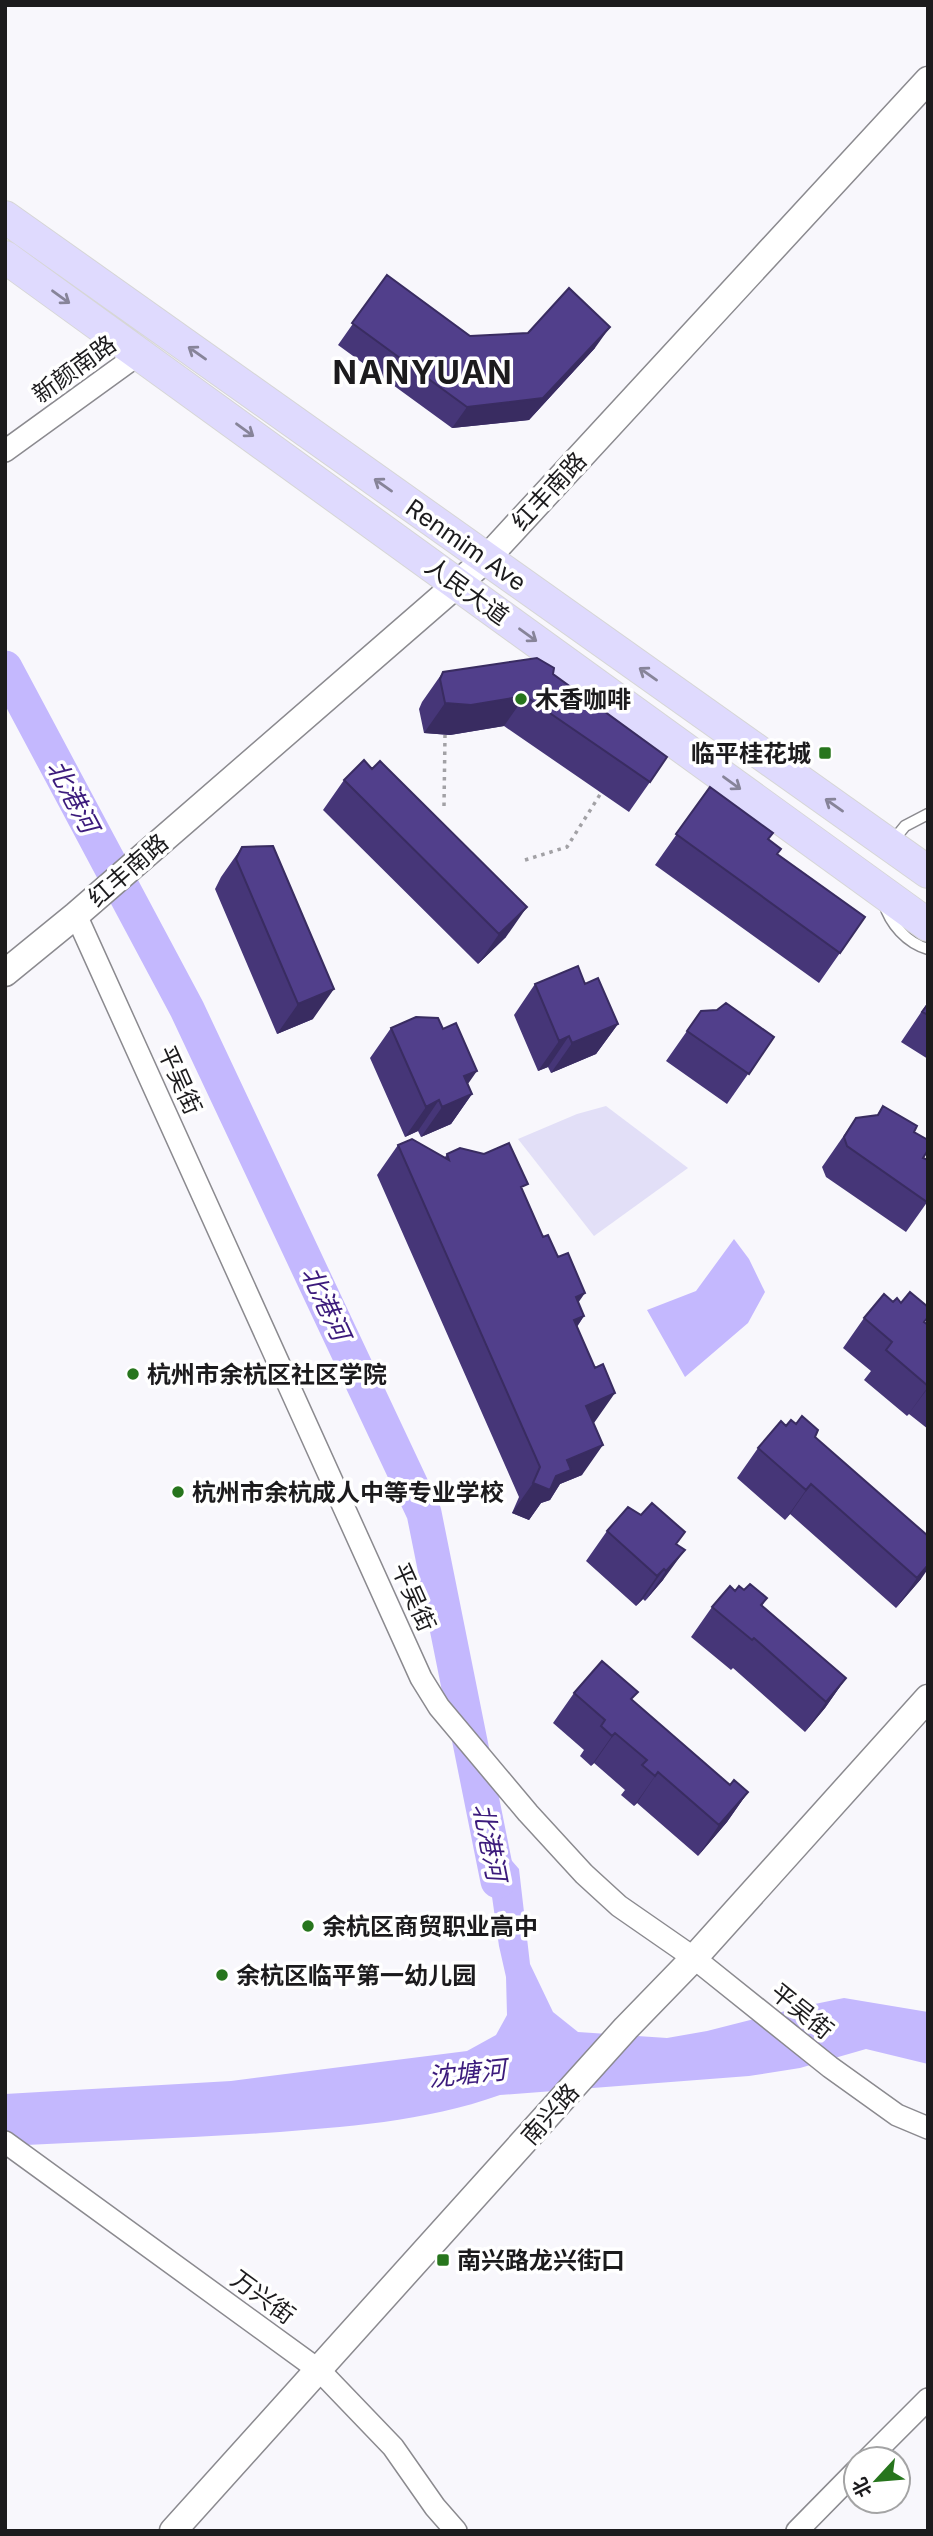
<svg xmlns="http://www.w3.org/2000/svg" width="933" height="2536" font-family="Inter,'Noto Sans SC',sans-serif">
	<rect width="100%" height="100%" fill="#f8f7fc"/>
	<path fill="#e2dff7" d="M606,1106L688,1168L594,1236L518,1139L577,1114Z"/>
	<path fill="#c4b8fe" d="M734,1239L749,1259L765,1292L748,1323L685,1377L647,1310L696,1291Z
		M482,1826L519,1869L530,1964L553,2012L578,2032L667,2038L707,2031L805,2006L844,1998L928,2012V2064L866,2049L800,2068L749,2076L500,2095C424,2122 345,2127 265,2133C179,2138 92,2142 5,2146V2094L231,2081L467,2051L496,2035L507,2015L506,1977L499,1946Z"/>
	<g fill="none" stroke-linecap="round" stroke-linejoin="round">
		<path stroke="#c4b8fe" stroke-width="35" d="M5,668L187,1009L424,1513L498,1881"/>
		<g stroke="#8b8a8f" stroke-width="13">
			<path id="service" d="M892,842L905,826L928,814
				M884,903C890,924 907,943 928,949"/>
		</g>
		<g stroke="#8b8a8f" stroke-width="24">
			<path id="minor" d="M5,451L139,354
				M76,915L421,1678L439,1707L528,1813L584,1874L619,1906L694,1958L830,2067L897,2115L928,2128
				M5,2142L320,2371L393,2447L435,2507L456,2531
				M868,2459L928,2399
				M797,2531L856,2471"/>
		</g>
		<g stroke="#8b8a8f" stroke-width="29">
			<path id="tertiary" d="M5,973L76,915L486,559L928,80
				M173,2531L626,2028L694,1958L928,1698"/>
		</g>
		<g stroke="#d6d6d6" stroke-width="34">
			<path id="primary" d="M5,217L928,872
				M5,257L928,925"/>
		</g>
		<path stroke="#a2a1a5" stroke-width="3.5" stroke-dasharray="3.5 5" stroke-linecap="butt" d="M444,806L445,735
			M525,860L567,847L601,793"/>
		<use href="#service" stroke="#fff" stroke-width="10"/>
		<use href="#minor" stroke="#fff" stroke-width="21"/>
		<use href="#tertiary" stroke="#fff" stroke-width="26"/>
		<use href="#primary" stroke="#dfdafe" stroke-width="32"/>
	</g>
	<path fill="#463678" d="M387,275L470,336L595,348L529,420L452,428L338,345Z
		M443,672L553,674L650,782L629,812L504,726L450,735L424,733L419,709L422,702Z
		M344,780L506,937L478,964L323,810Z
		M710,787L768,839L777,854L865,917L819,983L655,865Z
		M242,847L313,1019L277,1034L215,889L221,877Z
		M535,984H585L618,1024L596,1054L551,1073L548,1067L538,1071L514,1015Z
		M928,1002V1059L901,1042Z
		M701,1011L774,1037L727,1104L666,1061Z
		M391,1028L468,1084L472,1094L451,1124L421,1137L418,1131L405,1137L370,1058Z
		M883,1106L914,1132L923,1158L928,1201L906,1232L826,1177L822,1167L856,1118L877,1115Z
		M398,1145L445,1157L447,1154L523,1191L543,1237L578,1302L584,1316L577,1327L593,1423L582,1475L560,1484L550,1500L541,1503L529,1520L512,1513L519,1497L377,1175Z
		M893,1302L928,1325V1429L909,1414L907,1416L864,1380L871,1371L843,1348L864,1318Z
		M796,1424L815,1437L921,1579L896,1608L790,1514L785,1520L737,1478L758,1448L786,1426Z
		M607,1531L677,1544L663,1580L645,1601L643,1599L636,1606L586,1561Z
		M744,1590L767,1598L762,1606L846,1678L825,1708L805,1732L733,1668L731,1670L691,1637L712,1607L735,1591Z
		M574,1693L632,1700L730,1785L748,1792L727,1822L698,1856L637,1803L634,1806L621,1795L625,1790L594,1763L591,1766L580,1756L584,1750L553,1723Z"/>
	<path fill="#392c61" d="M610,327L595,348L529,420L452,428L467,407Z
		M525,696L504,726L450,735L424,733L445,703Z
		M527,907L506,937L478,964L499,934Z
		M334,989L313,1019L277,1034L298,1004Z
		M618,1024L596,1054L551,1073L572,1043Z
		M569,1036L548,1067L538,1071L559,1041Z
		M477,1071L456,1101L472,1094L451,1124L421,1137L464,1076Z
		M439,1100L418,1131L405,1137L426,1107Z
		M585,1293L564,1323L576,1297Z
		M584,1316L563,1346L574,1320Z
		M928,1387V1388L907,1416Z
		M615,1393L594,1423L565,1436L586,1406Z
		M603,1445L582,1475L560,1484L550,1500L541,1503L529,1520L512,1513L533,1483L567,1460Z
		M811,1484L790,1514L785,1520L806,1490Z
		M685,1550L663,1580L645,1601L666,1571Z
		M928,1565V1569L921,1579L896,1608L917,1578Z
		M664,1569L643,1599L636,1606L657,1576Z
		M846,1678L825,1708L805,1732L826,1702Z
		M615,1733L594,1763L591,1766L612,1736Z
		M658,1772L637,1803L634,1806L655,1776Z
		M748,1792L727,1822L698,1856L719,1825Z"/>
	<path fill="#513f8b" stroke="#392c61" stroke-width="2" d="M387,275L470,336L528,333L569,288L610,327L543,398L467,407L352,323Z
		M537,658L554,668L553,674L667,757L650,782L525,696L471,705L445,703L440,679L443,672Z
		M364,760L372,769L380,761L527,907L499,934L344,780Z
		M710,787L773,833L768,839L781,849L777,854L865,917L840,953L676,834Z
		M273,846L334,989L298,1004L236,859L242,847Z
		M578,966L585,984L598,978L618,1024L572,1043L569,1036L559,1041L535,984Z
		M726,1003L774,1037L749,1074L687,1031L701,1011L717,1010Z
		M928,1004V1015L922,1012Z
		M416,1017L438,1018L443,1029L456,1023L477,1071L464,1076L472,1094L442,1107L439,1100L426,1107L391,1028Z
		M883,1106L917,1126L914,1132L928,1140V1150L923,1158L928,1160L927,1202L847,1146L844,1137L856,1118L878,1115Z
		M412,1139L449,1160L447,1154L460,1148L484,1154L509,1143L528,1184L521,1187L543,1237L548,1235L558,1257L568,1253L585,1293L576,1297L584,1316L574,1320L595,1368L603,1364L615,1393L586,1406L603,1445L567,1460L571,1470L556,1476L550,1490L533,1483L540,1467L398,1145Z
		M910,1292L928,1307V1317L924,1322L928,1325V1386L886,1350L892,1342L864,1318L884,1294L893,1302L897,1298L901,1303Z
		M802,1416L818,1430L815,1437L928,1536V1565L917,1578L811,1484L806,1490L758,1448L781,1421L786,1426L791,1420L796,1424Z
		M652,1503L685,1532L676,1544L685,1550L666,1571L664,1569L657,1576L607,1531L628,1507L641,1515Z
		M750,1584L767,1598L761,1605L846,1678L826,1702L754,1638L752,1640L712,1607L730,1586L735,1591L739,1586L744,1590Z
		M602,1661L638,1692L631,1699L730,1785L734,1780L748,1792L719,1825L658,1772L655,1776L642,1765L647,1760L615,1733L612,1736L601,1726L605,1720L574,1693Z"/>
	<defs><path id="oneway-shaft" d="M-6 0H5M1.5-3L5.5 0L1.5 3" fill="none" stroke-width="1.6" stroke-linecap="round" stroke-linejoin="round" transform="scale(1.75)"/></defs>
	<g stroke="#878499">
		<use href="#oneway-shaft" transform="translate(61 297) rotate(36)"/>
		<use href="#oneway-shaft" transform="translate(197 353) rotate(-145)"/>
		<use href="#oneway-shaft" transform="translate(245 430) rotate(36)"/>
		<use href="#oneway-shaft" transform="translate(383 485) rotate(-145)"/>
		<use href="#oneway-shaft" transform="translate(528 635) rotate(36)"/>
		<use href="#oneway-shaft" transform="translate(648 674) rotate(-145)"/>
		<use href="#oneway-shaft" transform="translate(732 783) rotate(36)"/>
		<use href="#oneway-shaft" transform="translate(834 805) rotate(-145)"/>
	</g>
	<g fill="#27751d" stroke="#fff" stroke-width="2.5">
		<circle cx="521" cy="699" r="7"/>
		<rect x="818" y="746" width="14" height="14" rx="3.5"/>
		<circle cx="133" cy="1374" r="7"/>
		<circle cx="178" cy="1492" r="7"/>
		<circle cx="308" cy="1926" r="7"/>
		<circle cx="222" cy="1975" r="7"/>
		<rect x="436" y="2253" width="14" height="14" rx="3.5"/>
	</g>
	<g text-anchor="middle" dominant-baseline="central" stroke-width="7" stroke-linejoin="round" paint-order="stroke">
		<g font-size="24" fill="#1c1b1d" stroke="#fff">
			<text transform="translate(74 369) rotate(-36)">新颜南路</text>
			<text transform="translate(549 491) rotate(-47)">红丰南路</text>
			<text transform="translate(466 545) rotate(35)">Renmim Ave</text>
			<text transform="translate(467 591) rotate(36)">人民大道</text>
			<text transform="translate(128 870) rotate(-41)">红丰南路</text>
			<text transform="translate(180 1080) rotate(66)">平吴街</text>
			<text transform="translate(414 1597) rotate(66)">平吴街</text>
			<text transform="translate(802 2011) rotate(39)">平吴街</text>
			<text transform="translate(550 2114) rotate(-48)">南兴路</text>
			<text transform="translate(263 2297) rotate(36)">万兴街</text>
		</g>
		<g font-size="24" font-weight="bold" fill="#1c1b1d" stroke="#fff" text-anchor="start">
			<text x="535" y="699">木香咖啡</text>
			<text x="811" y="753" text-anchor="end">临平桂花城</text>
			<text x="147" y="1374">杭州市余杭区社区学院</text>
			<text x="192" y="1492">杭州市余杭成人中等专业学校</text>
			<text x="322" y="1926">余杭区商贸职业高中</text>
			<text x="236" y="1975">余杭区临平第一幼儿园</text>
			<text x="457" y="2260">南兴路龙兴街口</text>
		</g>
		<g font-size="26" font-style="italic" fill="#3c1b7c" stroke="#fff">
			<text transform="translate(73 796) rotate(62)">北港河</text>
			<text transform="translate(326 1303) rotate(65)">北港河</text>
			<text transform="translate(490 1842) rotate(79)">北港河</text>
			<text transform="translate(467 2073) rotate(-6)">沈塘河</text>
		</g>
		<g font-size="32" font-weight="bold" letter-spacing="2" fill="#1c1b1d" stroke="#fff">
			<text x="423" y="372">NANYUAN</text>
		</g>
	</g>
	<rect width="933" height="2536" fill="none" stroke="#1c1b1d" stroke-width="14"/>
	<g transform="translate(877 2480) rotate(244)"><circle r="33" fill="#ffffff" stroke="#a4a4a5" stroke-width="2"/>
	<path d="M0-5L12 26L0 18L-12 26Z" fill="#27751d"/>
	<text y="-10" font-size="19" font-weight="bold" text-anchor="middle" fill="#1c1b1d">北</text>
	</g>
</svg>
